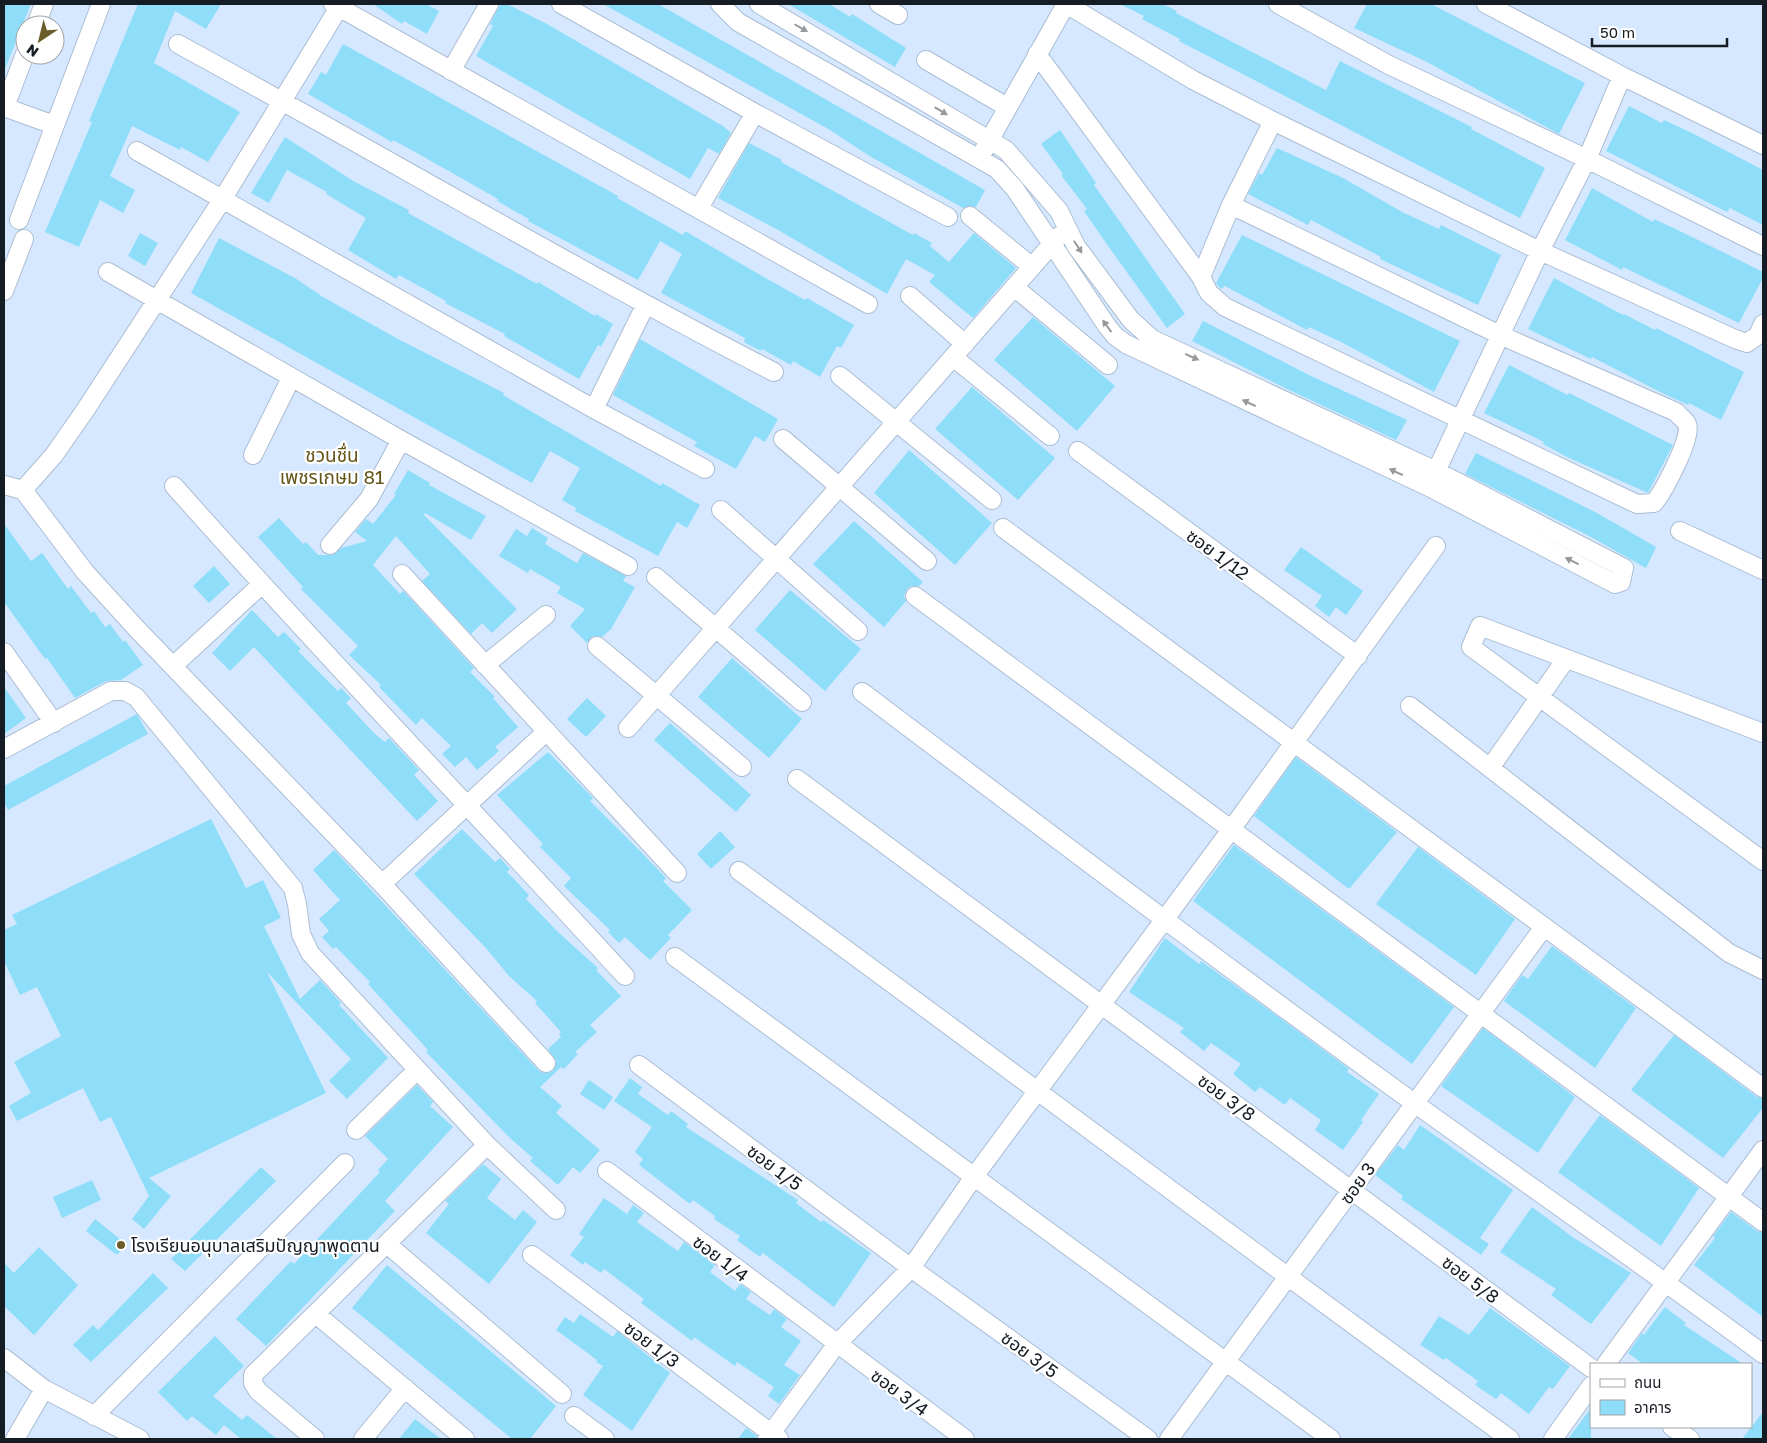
<svg xmlns="http://www.w3.org/2000/svg" width="1767" height="1443" font-family="'Golos Text','Noto Sans Thai',sans-serif">
	<rect width="100%" height="100%" fill="#d5e8ff"/>
	<path fill="#8edef9" d="M4,4H31L5,69H4Z
		M138,4H221L206,29L175,11L154,63L240,112L208,162L181,147L180,150L132,126L110,176L135,190L123,213L100,200L79,247L45,232L92,122L89,121Z
		M373,4H426L439,11L427,34L404,21L402,24Z
		M500,4H507L547,24L723,126L731,133L719,154L708,148L690,179L476,56L493,26L490,24Z
		M603,4H658L985,190L976,207L971,206L963,208L871,157L830,130Z
		M788,4H829L850,17L852,14L906,48L895,67Z
		M1120,4H1163L1177,11L1176,13L1326,90L1340,61L1472,127L1471,129L1545,168L1520,218L1179,41L1180,39L1142,19L1144,16Z
		M1367,4H1431L1585,83L1559,134L1425,61L1354,28Z
		M343,44L618,196L617,198L683,235L685,231L762,276L805,300L807,298L854,325L841,348L837,346L820,377L793,361L791,365L762,349L761,351L744,342L745,338L661,293L682,254L660,241L638,280L528,221L529,219L497,201L498,199L424,157L393,140L392,142L308,94L321,72L326,75Z
		M1629,106L1662,123L1664,120L1694,134L1763,170V225L1730,208L1727,212L1606,151Z
		M1060,130L1096,183L1094,185L1185,314L1167,328L1106,243L1084,211L1087,209L1061,175L1063,174L1041,144Z
		M285,137L355,182L409,210L408,213L537,284L538,282L595,316L596,314L613,324L601,347L598,345L579,379L504,336L505,334L445,303L446,301L399,275L396,279L348,250L366,218L326,194L327,192L287,170L269,203L251,193Z
		M749,143L782,160L781,162L913,235L914,233L932,243L930,246L949,262L974,233L1016,268L973,318L929,282L935,275L906,259L887,294L780,231L718,198Z
		M1277,148L1343,178L1404,213L1439,229L1441,225L1501,255L1478,305L1380,259L1381,257L1311,220L1308,225L1248,194L1259,173L1262,175Z
		M1592,188L1653,222L1654,219L1684,233L1763,272V278L1739,323L1623,267L1622,270L1565,240Z
		M140,233L158,243L145,266L128,256Z
		M1242,235L1460,341L1434,392L1341,342L1309,327L1307,330L1225,286L1221,289L1216,283Z
		M219,238L295,278L323,297L398,339L504,393L503,395L661,486L662,483L700,505L687,528L677,522L658,556L575,511L576,508L562,500L580,468L550,451L532,483L191,293Z
		M1554,278L1623,315L1624,314L1655,330L1656,328L1744,372L1721,420L1689,403L1688,405L1658,391L1592,357L1591,359L1528,329Z
		M1033,317L1115,386L1077,431L994,360Z
		M1203,321L1311,376L1407,420L1396,440L1285,388L1192,341Z
		M640,339L778,419L765,442L755,436L736,469L694,446L697,442L613,395Z
		M1509,365L1568,395L1569,393L1673,445L1648,493L1567,457L1543,444L1544,442L1484,413Z
		M972,387L1055,458L1018,500L935,429Z
		M909,450L992,523L955,565L874,493Z
		M1476,453L1597,513L1656,547L1646,568L1591,537L1465,474Z
		M408,470L430,483L429,485L486,516L471,540L425,513L424,515L517,609L492,633L482,623L471,634L422,581L430,574L396,536L373,565L400,594L403,591L407,595L474,668L470,672L495,697L493,698L518,727L495,747L499,751L477,770L466,757L455,767L442,754L451,746L422,718L416,725L379,687L381,685L349,655L358,646L301,589L303,587L258,537L279,518L303,544L306,542L318,555H333L341,548L367,541L355,532L366,519L373,524L396,495L394,494Z
		M854,521L923,582L919,586H911L907,589L904,595L906,601L884,627L813,564Z
		M4,524L31,561L42,553L68,589L71,586L91,613L94,611L105,627L110,624L123,642L125,640L143,665L121,680L106,681L75,698L47,658L45,659L4,602Z
		M532,528L548,538L545,544L577,563L583,553L626,576L623,581L635,587L611,629L602,637L593,636L587,643L570,626L585,609L557,593L561,587L530,569L528,573L499,556L516,529L527,536Z
		M1301,547L1363,591L1346,615L1336,607L1329,617L1315,606L1322,596L1284,570Z
		M214,566L230,584L209,603L193,586Z
		M790,590L861,649L825,691L755,630Z
		M252,610L278,637L284,632L301,649L298,651L338,691L341,688L351,698L346,703L375,734L385,742L389,738L419,770L414,775L438,801L417,821L254,647L230,671L212,653Z
		M732,658L802,719L769,758L698,697Z
		M4,687L26,718L4,734Z
		M587,698L606,716L586,737L567,719Z
		M137,714L148,734L8,810L4,803V786Z
		M670,723L751,795L736,812L654,740Z
		M548,752L593,798L590,801L644,855L666,878L663,881L692,910L668,935L671,938L650,960L625,937L619,943L608,932L610,930L564,886L571,878L540,847L543,844L497,795Z
		M1296,757L1397,832L1349,889L1254,816Z
		M211,819L246,888L263,880L281,918L264,926L300,999L320,980L341,1003L339,1005L388,1058L347,1099L329,1081L351,1059L267,972L326,1093L149,1178L171,1196L144,1229L132,1219L149,1196L111,1117L100,1122L83,1088L17,1121L9,1106L31,1093L14,1062L61,1036L37,987L20,995L4,961V930L17,924L12,915Z
		M462,829L495,862L500,858L510,869L507,872L529,895L526,899L559,933L598,968L596,970L621,996L590,1025L597,1032L575,1052L578,1054L564,1069L561,1067L540,1087L562,1106L556,1113L600,1150L580,1173L573,1167L558,1185L530,1161L533,1158L511,1139L426,1052L428,1050L368,984L370,982L336,947L333,949L322,937L329,931L319,919L340,900L313,870L334,850L538,1070L543,1073L553,1071L556,1061L548,1049L561,1037L559,1034L561,1032L535,1003L537,1001L509,976L486,948L414,874Z
		M720,831L735,847L711,869L697,854Z
		M1234,845L1454,1007L1412,1064L1193,901Z
		M1418,847L1515,919L1476,975L1376,904Z
		M1165,938L1199,964L1201,961L1269,1010L1349,1069L1347,1072L1379,1094L1361,1120L1363,1122L1343,1150L1315,1130L1321,1120L1290,1098L1285,1105L1260,1087L1255,1092L1233,1074L1241,1064L1211,1043L1204,1051L1180,1032L1184,1028L1129,992Z
		M1552,946L1636,1008L1595,1068L1504,1001L1522,975L1528,979Z
		M1483,1028L1575,1097L1538,1153L1441,1086Z
		M1674,1035L1757,1097L1763,1098V1108L1723,1158L1631,1090Z
		M630,1078L642,1087L638,1094L668,1115L671,1111L688,1124L686,1127L798,1200L796,1203L821,1222L823,1220L871,1253L834,1307L763,1253L760,1257L737,1240L740,1236L714,1219L715,1216L693,1200L690,1204L639,1165L643,1159L635,1152L652,1127L614,1101Z
		M589,1080L613,1097L604,1110L580,1094Z
		M417,1085L433,1102L430,1106L453,1127L385,1201L395,1211L266,1346L236,1319L291,1261L294,1264L380,1172L378,1170L388,1159L365,1136Z
		M1600,1115L1699,1188L1661,1246L1558,1172Z
		M1420,1125L1513,1190L1480,1238L1489,1244L1481,1255L1401,1199L1403,1196L1375,1175L1398,1145L1404,1150Z
		M483,1164L501,1179L487,1198L515,1220L523,1210L537,1222L489,1284L426,1233L449,1204L445,1201Z
		M261,1167L276,1181L185,1271L171,1259Z
		M92,1180L101,1200L62,1218L53,1197Z
		M604,1198L627,1214L633,1205L644,1213L637,1222L678,1251L684,1242L715,1265L710,1272L735,1291L740,1284L751,1292L746,1299L770,1315L774,1309L787,1319L781,1327L801,1341L784,1365L800,1375L779,1404L768,1396L774,1387L737,1362L735,1366L694,1337L692,1341L641,1303L644,1299L604,1269L601,1273L585,1262L583,1265L570,1255L584,1237L579,1234Z
		M1532,1207L1574,1238L1631,1273L1591,1324L1551,1295L1556,1289L1500,1252Z
		M1731,1212L1757,1231L1763,1232V1317L1694,1265L1715,1238L1713,1236Z
		M95,1219L126,1244L117,1255L86,1231Z
		M39,1247L78,1285L34,1335L4,1306V1263L14,1273Z
		M387,1265L556,1406L530,1439H512L352,1308Z
		M153,1273L168,1288L91,1362L73,1345L93,1325L98,1330Z
		M1665,1307L1686,1323L1684,1325L1743,1364H1643L1628,1353L1642,1333L1644,1335Z
		M1490,1308L1570,1366L1553,1389L1549,1387L1529,1414L1501,1393L1496,1399L1475,1385L1478,1381L1446,1358L1444,1360L1420,1345L1439,1316L1469,1335Z
		M580,1314L613,1337L617,1331L670,1373L632,1431L583,1395L603,1366L596,1362L597,1360L556,1330L565,1317L574,1323Z
		M215,1336L244,1366L213,1396L242,1420L247,1415L277,1439H241L224,1425L216,1435L192,1416L187,1421L158,1392Z
		M1591,1408V1439H1568Z
		M1763,1412V1439H1742Z
		M415,1419L441,1439H399Z
		M746,1428L757,1436L756,1439H738Z"/>
	<g fill="none" stroke-linecap="round" stroke-linejoin="round">
		<g stroke="#abbdd3" stroke-width="20">
			<path id="minor" d="M333,4L868,304
				M561,4L755,113L948,217
				M720,4L738,22L997,169L1015,189L1107,326L1115,336L1126,344L1429,487L1615,584L1621,582L1624,568L1436,471L1152,339L1131,320L1076,246L1059,211L1006,150L759,4
				M879,4L898,15
				M1066,4L1193,80L1273,121L1540,251L1735,339L1747,343L1758,335L1763,324
				M1278,4L1389,65L1587,159L1763,246
				M1486,4L1622,76L1763,145
				M36,25L44,4
				M178,44C377,152 572,268 774,372
				M1037,54L1201,277L1209,293L1225,307L1637,504L1654,503C1663,492 1693,437 1687,424C1685,420 1679,416 1676,412L1500,335L1231,205
				M926,60L1007,107
				M451,71L489,4
				M4,107L54,125
				M5,107L25,54
				M984,150L1066,4
				M137,151L594,409L705,469
				M699,208L755,113
				M970,216L1031,266
				M19,220L101,4
				M108,272L401,440L628,566
				M1201,277L1231,205L1273,121
				M1014,287L1108,365
				M4,291L24,239
				M910,296L965,344
				M953,357L1050,436
				M840,376L992,500
				M594,409L645,306
				M783,439L927,561
				M1078,451L1358,656
				M253,455L291,378
				M1431,482L1540,251L1587,159L1622,76
				M4,485L23,490L85,572L136,628L382,884L546,1063
				M174,486C321,652 475,812 625,976
				M23,490L54,455L86,409L222,200L341,4
				M721,510L858,631
				M1003,528L1763,1088
				M1680,531L1763,570
				M330,545L369,499L401,440
				M402,574L677,873
				M656,577L802,702
				M915,596L1763,1222
				M597,646L742,767
				M4,652L54,723
				M485,665L546,615
				M173,666L261,585
				M862,692C1046,831 1230,970 1417,1105C1532,1188 1649,1269 1763,1354
				M1410,706L1729,953L1763,970
				M628,728L1059,236
				M1763,733L1480,626L1471,647L1763,861
				M4,749L111,691H125L136,697L293,888L297,904L301,934L310,953L487,1145L556,1210
				M1490,768L1566,659
				M797,779L1591,1368
				M739,871C997,1059 1251,1252 1510,1439
				M382,884L547,731
				M675,957L1331,1439
				M639,1065L911,1268L1148,1439
				M356,1130L417,1070
				M607,1171L965,1439
				M387,1244L562,1394
				M532,1255L779,1439
				M316,1314L465,1439
				M4,1358L44,1389L140,1439
				M1606,1364L1763,1150
				M94,1416L345,1163
				M574,1416L605,1439
				M1672,1427L1690,1439
				M15,1439L44,1389
				M315,1439L258,1391L253,1383V1375L487,1145
				M363,1439L405,1388
				M767,1439L836,1345L911,1268L973,1178L1230,831L1436,546
				M1169,1439L1544,927
				M1553,1439L1591,1386"/>
		</g>
		<use href="#minor" stroke="#fff" stroke-width="18"/>
	</g>
	<defs><path id="oneway-solid" d="M-6-.8H1V-3.2L6.5 0L1 3.2V.8H-6Z" transform="scale(1.25)"/></defs>
	<g fill="#96999c">
		<use href="#oneway-solid" transform="translate(801 28) rotate(30)"/>
		<use href="#oneway-solid" transform="translate(941 111) rotate(31)"/>
		<use href="#oneway-solid" transform="translate(1078 247) rotate(57)"/>
		<use href="#oneway-solid" transform="translate(1107 326) rotate(-126)"/>
		<use href="#oneway-solid" transform="translate(1192 357) rotate(24)"/>
		<use href="#oneway-solid" transform="translate(1249 403) rotate(-155)"/>
		<use href="#oneway-solid" transform="translate(1396 472) rotate(-155)"/>
		<use href="#oneway-solid" transform="translate(1572 561) rotate(-153)"/>
	</g>
	<circle fill="#6a5d2a" stroke="#fff" stroke-width="2" cx="121" cy="1245" r="5"/>
	<g text-anchor="middle" dominant-baseline="central" stroke-width="4.5" stroke-linejoin="round" paint-order="stroke">
		<g font-size="18" fill="#151c24" stroke="#fff">
			<text transform="translate(1218 554) rotate(36)">ซอย 1/12</text>
			<text transform="translate(1227 1097) rotate(36)">ซอย 3/8</text>
			<text transform="translate(775 1167) rotate(37)">ซอย 1/5</text>
			<text transform="translate(1357 1183) rotate(-54)">ซอย 3</text>
			<text transform="translate(721 1258) rotate(37)">ซอย 1/4</text>
			<text transform="translate(1471 1279) rotate(37)">ซอย 5/8</text>
			<text transform="translate(652 1344) rotate(37)">ซอย 1/3</text>
			<text transform="translate(1030 1354) rotate(36)">ซอย 3/5</text>
			<text transform="translate(900 1392) rotate(36)">ซอย 3/4</text>
		</g>
		<g font-size="18" fill="#151c24" stroke="#fff" text-anchor="start">
			<text x="131" y="1245">โรงเรียนอนุบาลเสริมปัญญาพุดตาน</text>
		</g>
		<g font-size="19" fill="#645519" stroke="#fff">
			<text x="332" y="454">ชวนชื่น<tspan x="332" dy="22">เพชรเกษม 81</tspan></text>
		</g>
	</g>
	<rect width="1767" height="1443" fill="none" stroke="#151c24" stroke-width="10"/>
	<rect x="1590" y="1363" width="162" height="65" fill="#ffffff" stroke="#a1a4a7"/>
	<rect x="1600" y="1379" width="25" height="8" fill="#ffffff" stroke="#a1a4a7"/>
	<text x="1634" y="1388" font-size="15" fill="#151c24">ถนน</text>
	<rect x="1600" y="1400" width="25" height="15" fill="#8edef9" stroke="#a1a4a7"/>
	<text x="1634" y="1413" font-size="15" fill="#151c24">อาคาร</text>
	<g transform="translate(40 40) rotate(215)"><circle r="24" fill="#ffffff" stroke="#a1a4a7"/>
	<path d="M0-4L9 19L0 12L-9 19Z" fill="#6a5d2a"/>
	<text y="-8" font-size="14" font-weight="bold" text-anchor="middle" fill="#151c24">N</text>
	</g>
	<path d="M1592 38v8h135v-8" fill="none" stroke="#151c24" stroke-width="2.5"/>
	<text x="1600" y="38" font-size="15" fill="#151c24" stroke="#ffffff" stroke-width="4" paint-order="stroke">50 m</text>
</svg>
